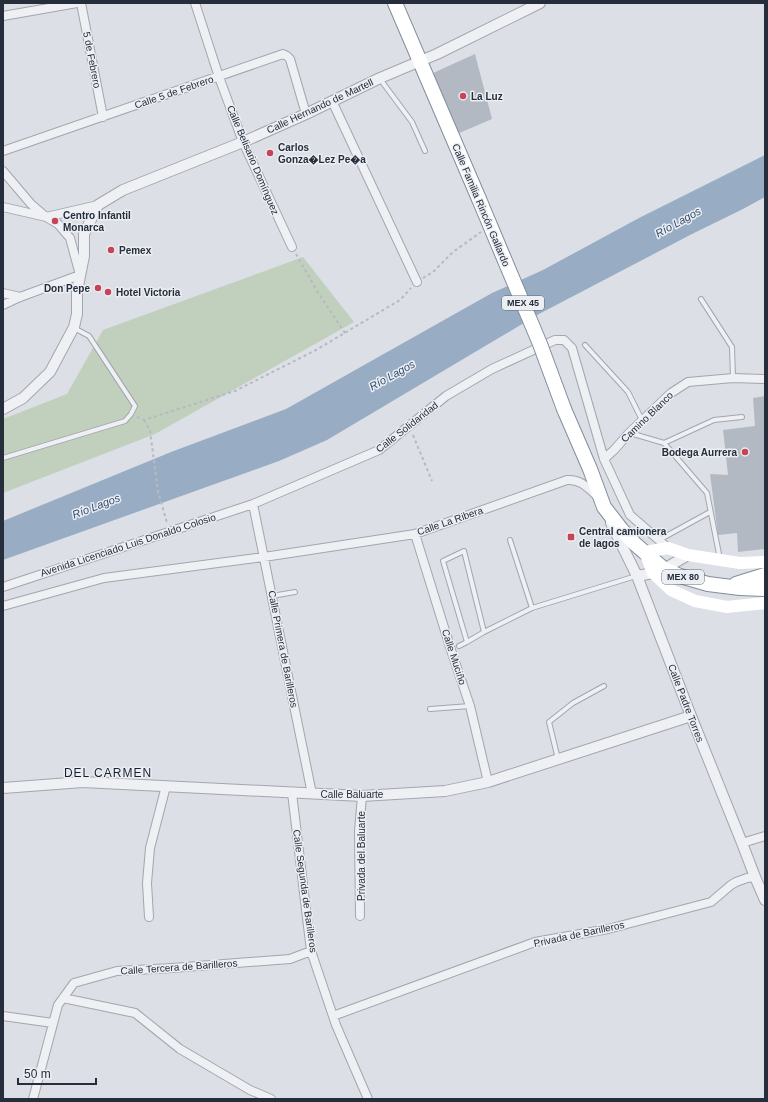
<svg xmlns="http://www.w3.org/2000/svg" width="768" height="1102" font-family="Arial,sans-serif">
	<rect width="100%" height="100%" fill="#dcdfe5"/>
	<path fill="#c1cfbd" d="M303,257L354,322L155,434L3,493V419L67,394L103,330Z"/>
	<path fill="#98adc4" d="M765,155V197L743,209L692,234L539,314L327,440L279,461L3,560V521L171,452L286,409L492,293L543,270L639,218Z"/>
	<path fill="#b3b9c2" d="M475,54L492,119L457,134L431,74Z
		M765,396V549L738,552L737,533L718,535L710,474L728,475L723,430L755,426L753,398Z"/>
	<g fill="none" stroke-linecap="round" stroke-linejoin="round">
		<g stroke="#a2a6af" stroke-width="6">
			<path id="service" d="M380,79L412,122L425,151
				M701,299L732,347L733,378
				M585,345L628,392L642,420
				M630,433L664,443L714,420L742,417
				M664,443L707,493L720,559
				M3,458L125,421L131,414L135,406L89,336L74,328
				M510,540L532,608
				M659,540L710,512
				M272,596L295,592
				M484,632L532,608L636,576
				M459,646L467,642L484,632L464,551L443,561L467,642
				M430,709L470,706
				M558,759L549,722L573,703L604,686"/>
		</g>
		<g stroke="#a2a6af" stroke-width="10">
			<path id="minor" d="M81,3L103,117
				M195,3L219,77L243,142L292,247
				M3,16L77,3
				M332,101L417,282
				M3,151L283,54L287,56L290,59L306,114
				M3,171L31,204L46,217L58,224L70,238L80,275L20,297L3,305
				M3,207L46,217L98,205
				M3,293L20,297
				M604,459L614,450L629,433L671,393L688,382L733,378L765,379
				M253,504L312,794
				M415,534L451,650L470,706L488,782
				M3,587L253,504L379,450L446,396L492,369L555,340H564L572,348L604,459L630,515L668,548
				M3,606L104,578L264,557L415,534L567,480C581,479 588,488 598,497
				M292,793L311,951L336,1025L368,1099
				M742,843L765,836
				M360,916L359,831L362,796
				M149,917L147,883L150,848L166,786
				M63,998L135,1013L180,1049L250,1090L271,1099
				M3,1016L53,1023
				M333,1016L535,942L608,929L711,902L731,885L736,882L747,878L755,877
				M33,1099L58,1005L74,983L117,971L172,968L290,959L311,951"/>
		</g>
		<g stroke="#a2a6af" stroke-width="12">
			<path id="tertiary" d="M3,409L23,398L50,372L74,327L77,314V291L84,256V234L98,205L123,190L243,142L306,114L380,78L437,54L540,3
				M611,523L637,576L691,716L742,843L755,877L765,900
				M637,576L653,573L664,569L688,555
				M3,788L83,782L362,796L445,791L488,782L691,716"/>
		</g>
		<g stroke="#848d9b" stroke-width="16">
			<path id="trunk" d="M395,3L479,199
				M564,409L590,469L604,507L621,529L635,544L664,569L680,576L708,584L740,588L765,589
				M736,584L765,575"/>
		</g>
		<path stroke="#b6bac0" stroke-width="2" stroke-dasharray="3 3" stroke-linecap="butt" d="M296,254L317,291L345,333
			M423,278L433,272L453,252L481,232
			M137,417L144,420L235,391L316,350L400,300L411,288
			M144,420L150,431L158,491L167,523
			M413,435L432,481"/>
		<use href="#service" stroke="#eef0f4" stroke-width="4"/>
		<use href="#minor" stroke="#eef0f4" stroke-width="8"/>
		<use href="#tertiary" stroke="#eef0f4" stroke-width="10"/>
		<path stroke="#fff" stroke-width="12" d="M765,562L740,563L688,555L668,548L645,552L653,573L671,590L695,601L727,607L765,603"/>
		<use href="#trunk" stroke="#fff" stroke-width="14"/>
		<g stroke="#848d9b" stroke-width="16" stroke-linecap="butt">
			<path id="trunk-bridge" d="M479,199L540,344L564,409"/>
		</g>
		<use href="#trunk-bridge" stroke="#fff" stroke-width="14"/>
	</g>
	<g fill="#c74457" stroke="#ebeef3" stroke-width="1.5">
		<circle cx="463" cy="96" r="4"/>
		<circle cx="270" cy="153" r="4"/>
		<circle cx="55" cy="221" r="4"/>
		<circle cx="111" cy="250" r="4"/>
		<circle cx="98" cy="288" r="4"/>
		<circle cx="108" cy="292" r="4"/>
		<circle cx="745" cy="452" r="4"/>
		<rect x="567" y="533" width="8" height="8" rx="2"/>
	</g>
	<g text-anchor="middle" dominant-baseline="central" stroke-width="3" stroke-linejoin="round" paint-order="stroke">
		<g fill="#ebeef3" stroke="#616872" stroke-width="1">
			<rect x="502" y="296" width="42" height="14" rx="3"/>
			<rect x="662" y="570" width="42" height="14" rx="3"/>
		</g>
		<g font-size="9" font-weight="bold" fill="#262e3b">
			<text x="523" y="303">MEX 45</text>
			<text x="683" y="577">MEX 80</text>
		</g>
		<g font-size="10" fill="#262e3b" stroke="#ebeef3">
			<text transform="translate(92 60) rotate(79)">5 de Febrero</text>
			<text transform="translate(174 92) rotate(-19)">Calle 5 de Febrero</text>
			<text transform="translate(320 106) rotate(-25)">Calle Hernando de Martell</text>
			<text transform="translate(253 160) rotate(67)">Calle Belisario Domínguez</text>
			<text transform="translate(481 205) rotate(67)">Calle Familia Rincón Gallardo</text>
			<text transform="translate(647 417) rotate(-44)">Camino Blanco</text>
			<text transform="translate(407 427) rotate(-38)">Calle Solidaridad</text>
			<text transform="translate(450 521) rotate(-19)">Calle La Ribera</text>
			<text transform="translate(128 545) rotate(-18)">Avenida Licenciado Luis Donaldo Colosio</text>
			<text transform="translate(283 649) rotate(79)">Calle Primera de Barilleros</text>
			<text transform="translate(454 657) rotate(72)">Calle Muciño</text>
			<text transform="translate(686 703) rotate(69)">Calle Padre Torres</text>
			<text x="352" y="794">Calle Baluarte</text>
			<text transform="translate(361 856) rotate(-90)">Privada del Baluarte</text>
			<text transform="translate(305 891) rotate(82)">Calle Segunda de Barilleros</text>
			<text transform="translate(579 934) rotate(-12)">Privada de Barilleros</text>
			<text transform="translate(179 967) rotate(-4)">Calle Tercera de Barilleros</text>
		</g>
		<g font-size="10" font-weight="bold" fill="#262e3b" stroke="#ebeef3" text-anchor="start">
			<text x="471" y="96">La Luz</text>
			<text x="278" y="147">Carlos<tspan x="278" dy="12">Gonza�Lez Pe�a</tspan></text>
			<text x="63" y="215">Centro Infantil<tspan x="63" dy="12">Monarca</tspan></text>
			<text x="119" y="250">Pemex</text>
			<text x="90" y="288" text-anchor="end">Don Pepe</text>
			<text x="116" y="292">Hotel Victoria</text>
			<text x="737" y="452" text-anchor="end">Bodega Aurrera</text>
			<text x="579" y="531">Central camionera<tspan x="579" dy="12">de lagos</tspan></text>
		</g>
		<g font-size="11" font-style="italic" fill="#334c6c" stroke="#ebeef3">
			<text transform="translate(678 222) rotate(-29)">Río Lagos</text>
			<text transform="translate(392 375) rotate(-29)">Río Lagos</text>
			<text transform="translate(96 506) rotate(-21)">Río Lagos</text>
		</g>
		<g font-size="12" letter-spacing="1" fill="#191f2b" stroke="#ebeef3">
			<text x="108" y="773">DEL CARMEN</text>
		</g>
	</g>
	<rect width="768" height="1102" fill="none" stroke="#262e3b" stroke-width="8"/>
	<path d="M18 1078v6h78v-6" fill="none" stroke="#262e3b" stroke-width="2"/>
	<text x="24" y="1078" font-size="12" fill="#262e3b" stroke="#ebeef3" stroke-width="3" paint-order="stroke">50 m</text>
</svg>
